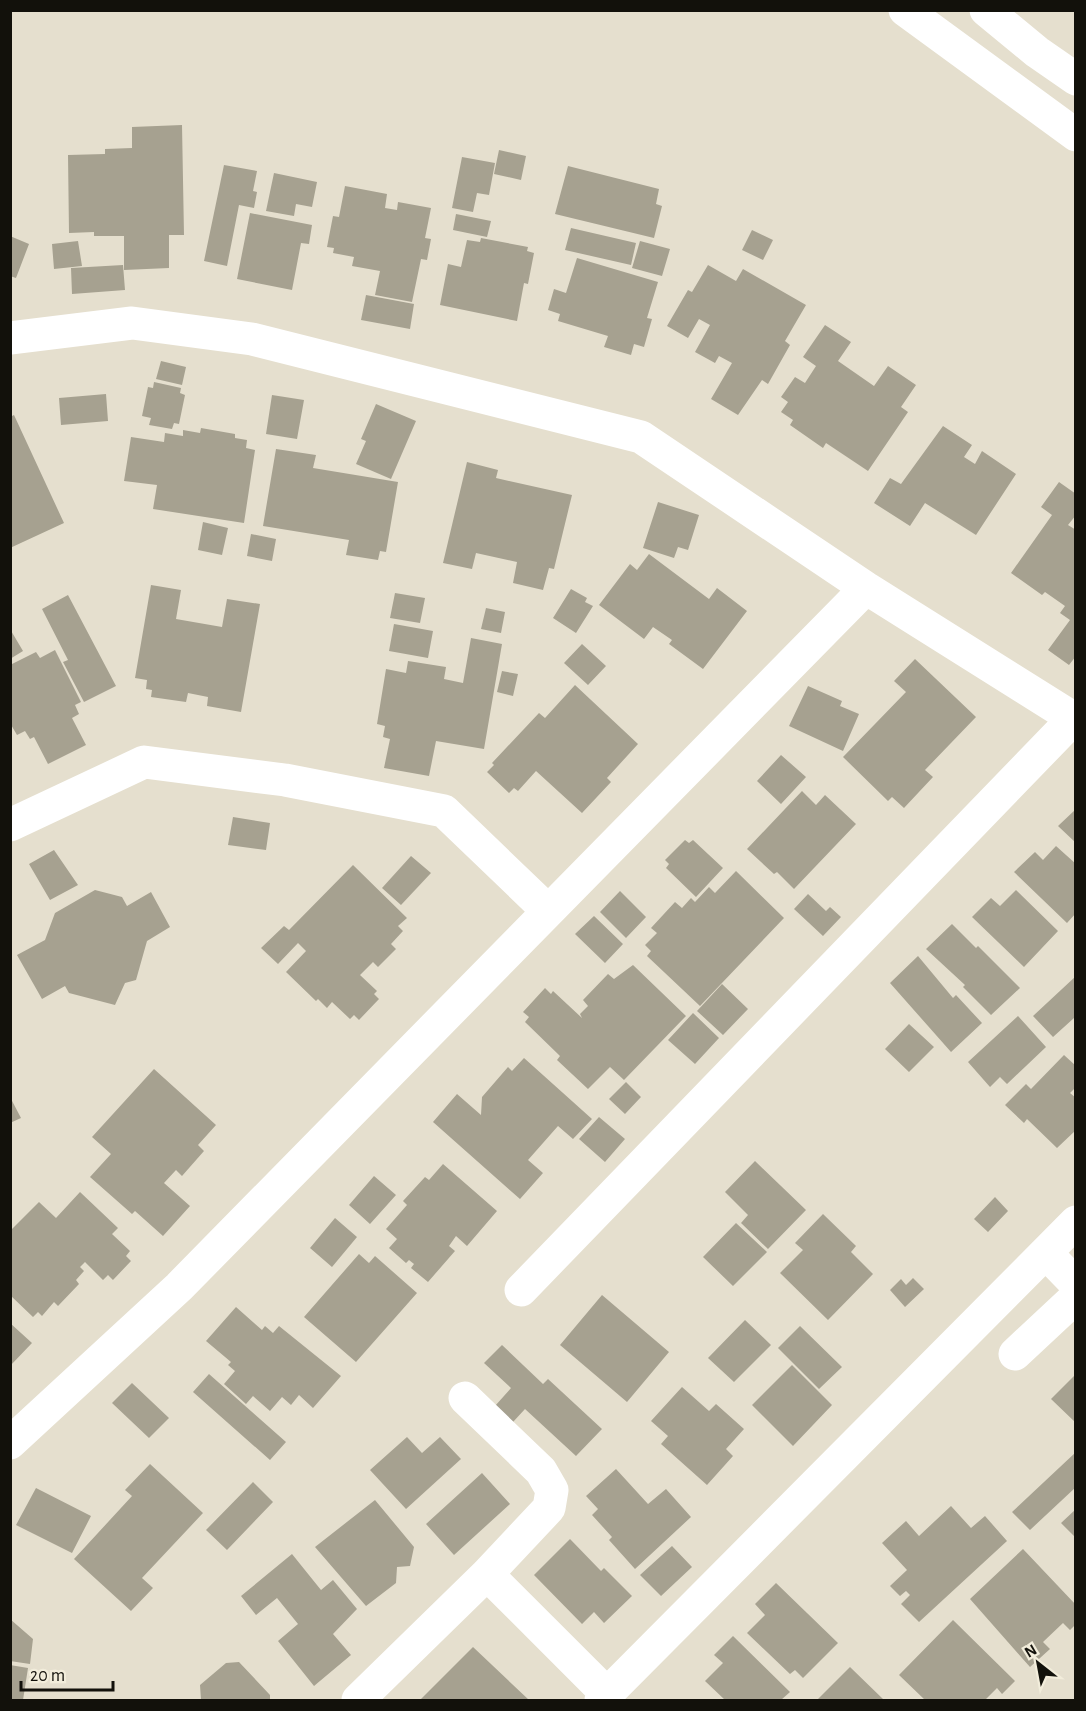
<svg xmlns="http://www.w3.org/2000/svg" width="1086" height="1711" font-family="'Alegreya Sans',sans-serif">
	<rect width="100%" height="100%" fill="#e5dfce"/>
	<path fill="#a6a190" d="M182,125L184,235H169V268L124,270V236H94V232L69,233L68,155L105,154V149L132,148V127Z
		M499,150L526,156L521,180L494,174Z
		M462,157L495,163L489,195L477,193L473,212L452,208Z
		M224,165L257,171L253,191L257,192L254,208L239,205L227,266L204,261Z
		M568,166L659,189L656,204L662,206L654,238L555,214Z
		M274,173L317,182L312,207L296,204L294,216L266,211Z
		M345,186L387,194L385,208L397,210L398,202L431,208L425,238L431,239L427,260L421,259L412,302L375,295L380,271L352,266L354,257L333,253L334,248L327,247L333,216L339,217Z
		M250,213L312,225L309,244L301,243L292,290L237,279Z
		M456,214L491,221L487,237L453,230Z
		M571,228L636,243L631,265L565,250Z
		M752,230L773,240L763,260L742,250Z
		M10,236L29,244L16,278L10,276Z
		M481,238L528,247L527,251L534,253L528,284L524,283L517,321L440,305L448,264L461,267L467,240L480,242Z
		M78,241L82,266L54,269L52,244Z
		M640,241L670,249L662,276L632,268Z
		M577,258L658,282L647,318L652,319L644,347L634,344L631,355L604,347L608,336L558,321L560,314L548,310L554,289L566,293Z
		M123,265L125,290L72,294L71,268Z
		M708,265L736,281L743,269L806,305L785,341L790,345L768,384L762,380L738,415L711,399L732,363L719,356L715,363L695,352L710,325L699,319L688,338L667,326L688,290L692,292Z
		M366,295L414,304L410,329L361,320Z
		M825,325L851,342L838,361L874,386L888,366L916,385L901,407L908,412L868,471L826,443L823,448L790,425L793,420L781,412L788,402L781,397L795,377L805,383L816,366L803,357Z
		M161,361L186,367L182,385L156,379Z
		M154,382L181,388L180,393L185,395L179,424L174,423L172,429L149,425L151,418L142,416L148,387L153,388Z
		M106,394L108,421L61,425L59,398Z
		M272,395L304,400L297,439L266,434Z
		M376,404L416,421L391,479L356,464L366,441L361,439Z
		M14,415L64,523L10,548V417Z
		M943,426L972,445L964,457L975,464L982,451L1016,474L976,535L925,503L910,526L874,503L890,478L901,484Z
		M201,428L235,434V438L247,440L246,448L255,450L244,523L153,509L157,485L124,481L131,437L164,442L165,433L183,436V430L200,433Z
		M276,449L316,455L313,468L398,482L386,552L380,551L378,560L346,555L349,540L263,526Z
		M467,462L498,470L496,478L572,495L554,569L549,568L543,590L513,583L517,562L476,553L472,569L443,563Z
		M1059,482L1076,494V515L1068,525L1076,530V656L1069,665L1048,650L1070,620L1060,613L1065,606L1045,592L1042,595L1011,573L1052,515L1041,507Z
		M658,502L699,515L688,550L678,547L674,558L643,548Z
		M203,522L228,528L222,555L198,550Z
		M251,534L276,539L272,561L247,556Z
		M649,554L709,599L717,588L747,611L703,669L669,644L672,640L653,627L644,639L599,605L630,564L637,570Z
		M151,585L181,590L176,619L222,627L227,599L260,604L241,712L207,706L208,697L188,693L186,702L151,697L152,690L146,689L147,680L135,678Z
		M571,589L587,598L585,602L593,606L576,633L553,618Z
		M395,593L425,598L420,623L390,618Z
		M68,595L116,686L84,702L63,662L68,660L42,609Z
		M486,608L505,612L501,633L481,629Z
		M394,624L433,631L428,658L389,651Z
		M10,629L23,651L10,659Z
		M471,638L502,644L484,749L436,741L429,776L384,768L390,739L383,737L385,726L377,724L386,669L406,673L408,661L446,667L444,679L463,683Z
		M582,644L606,666L588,685L564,663Z
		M55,650L81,702L75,705L79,714L72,718L86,745L48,764L34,737L30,739L25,731L17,735L10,723V665L36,652L40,658Z
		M915,659L976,717L925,770L933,777L904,808L892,797L888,801L843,757L906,692L894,681Z
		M502,671L518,674L513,696L497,692Z
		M575,685L638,744L607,778L611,782L582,813L536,771L518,791L514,788L509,793L487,772L494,765L492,763L539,713L545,718Z
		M808,686L842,701L840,706L859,714L843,751L789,726Z
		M781,755L806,777L781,804L757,781Z
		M802,791L816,805L825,795L856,824L794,889L777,872L774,874L747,849Z
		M1076,809V843L1058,826Z
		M233,817L270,823L266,850L228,845Z
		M685,840L689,843L693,840L723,868L696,897L666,868L669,864L665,860Z
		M1056,846L1076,864V913L1067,923L1014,872L1035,852L1043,860Z
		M54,850L78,885L50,900L29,864Z
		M411,856L431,873L401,905L382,888Z
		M353,865L407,918L398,926L403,931L391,944L396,949L378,967L373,962L360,975L377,991L374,994L379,999L359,1020L354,1015L350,1019L332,1002L327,1008L318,999L316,1001L286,972L306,951L298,943L278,964L261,948L284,926L289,930Z
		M736,871L784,918L700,1006L647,956L651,951L645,945L657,933L651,928L675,902L682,908L691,898L695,902L709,887L715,893Z
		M95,890L122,897L127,906L151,892L170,927L147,941L136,980L125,983L115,1005L69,993L65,986L42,999L17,955L45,940L55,913Z
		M1016,890L1058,931L1024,967L972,917L991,898L1000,906Z
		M620,891L646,917L626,938L600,912Z
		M808,894L826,911L830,907L841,917L823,936L794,909Z
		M594,916L623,944L605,963L575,934Z
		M952,924L976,948L978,946L1020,988L991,1015L963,987L965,985L926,949Z
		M918,956L953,998L956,995L982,1023L951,1052L890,983Z
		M633,965L686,1016L624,1080L610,1067L588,1089L557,1060L560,1056L525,1022L529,1017L523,1012L545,988L551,994L553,991L582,1018L580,1014L588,1006L583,1000L608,974L614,979Z
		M1076,976V1020L1074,1018L1053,1037L1033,1016Z
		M722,984L748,1009L723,1035L697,1011Z
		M693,1013L719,1038L695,1064L668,1040Z
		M1018,1016L1046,1047L1007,1084L1000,1077L990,1087L968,1062Z
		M909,1024L934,1047L909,1072L885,1049Z
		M1064,1055L1076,1066V1087L1070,1093L1076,1098V1130L1057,1148L1027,1119L1024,1123L1005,1105L1026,1084L1031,1089Z
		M524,1058L592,1119L573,1139L558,1126L528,1160L543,1173L520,1199L433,1122L457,1094L481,1115L482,1097L508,1067L512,1071Z
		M154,1069L216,1125L198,1145L204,1151L182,1176L176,1170L164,1183L190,1206L163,1236L135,1211L132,1214L90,1177L111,1154L92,1137Z
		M626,1082L641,1097L625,1114L609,1099Z
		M10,1097L21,1118L10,1123Z
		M599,1117L625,1139L605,1162L579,1139Z
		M755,1161L806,1210L768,1249L741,1223L748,1215L725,1192Z
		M443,1164L497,1211L467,1246L456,1236L449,1246L455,1251L428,1282L411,1268L414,1264L409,1260L406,1263L389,1248L397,1239L386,1229L407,1205L403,1201L425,1177L429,1180Z
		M374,1176L396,1195L370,1224L349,1205Z
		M80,1192L118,1228L112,1234L130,1251L126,1256L131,1261L113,1280L108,1275L103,1280L85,1262L80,1267L84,1271L76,1280L79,1284L58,1306L54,1302L42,1316L38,1312L33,1317L10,1295V1231L39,1202L56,1218Z
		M995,1197L1008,1211L988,1232L974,1219Z
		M823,1214L856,1246L851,1252L873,1274L828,1320L780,1273L803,1250L795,1243Z
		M335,1218L357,1237L332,1267L310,1248Z
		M736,1223L767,1252L733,1286L703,1257Z
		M359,1254L369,1263L375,1256L417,1293L356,1362L304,1317Z
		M913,1278L924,1289L905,1307L890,1290L901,1279L906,1285Z
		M602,1295L669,1352L627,1402L560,1345Z
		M236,1307L262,1330L265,1326L273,1333L279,1326L341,1376L313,1408L299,1395L291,1405L282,1397L270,1411L253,1396L246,1404L224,1384L235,1371L228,1365L231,1362L206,1341Z
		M745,1320L771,1345L734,1382L708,1358Z
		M10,1323L32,1343L10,1366Z
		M800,1326L842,1367L819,1389L778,1348Z
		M502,1345L543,1384L548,1379L602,1429L576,1456L525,1409L513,1422L495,1406L511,1388L484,1363Z
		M792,1365L832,1405L793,1446L752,1405Z
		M209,1374L286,1442L270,1460L193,1392Z
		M1074,1376L1076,1379V1423L1051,1399Z
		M132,1383L169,1418L149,1438L112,1403Z
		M682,1387L709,1411L716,1404L744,1429L726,1449L733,1456L707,1485L661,1444L668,1436L651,1421Z
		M407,1437L422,1453L440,1437L461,1459L406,1509L370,1470Z
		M1076,1452V1487L1030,1530L1012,1512Z
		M150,1464L203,1513L142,1578L153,1588L131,1611L74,1559L132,1496L125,1490Z
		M616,1469L648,1504L666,1489L691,1517L635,1569L609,1540L612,1537L592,1515L598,1509L586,1496Z
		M482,1473L510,1504L454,1555L426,1524Z
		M253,1482L273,1502L227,1550L206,1530Z
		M36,1488L91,1516L72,1553L16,1525Z
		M375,1500L414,1547L410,1566L397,1567L396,1583L366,1606L315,1547Z
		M951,1506L971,1528L985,1516L1007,1541L919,1622L901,1604L910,1595L906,1591L900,1596L890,1586L907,1570L882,1543L906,1521L919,1536Z
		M1076,1509V1538L1061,1523Z
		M570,1539L601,1571L604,1568L632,1596L604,1623L594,1612L582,1624L534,1575Z
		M672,1546L692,1567L661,1596L640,1575Z
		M1023,1549L1076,1605V1624L1070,1630L1063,1623L1043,1642L1050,1649L1030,1667L970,1599Z
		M292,1554L321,1590L333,1580L357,1609L333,1634L351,1655L314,1686L278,1641L298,1624L277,1598L256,1615L241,1596Z
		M776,1583L838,1643L803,1678L795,1670L790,1674L747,1633L765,1615L755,1604Z
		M10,1619L33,1639L30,1664L10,1661Z
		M953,1620L1015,1681L1002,1694L997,1688L985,1700H925L899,1675Z
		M733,1636L790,1692L781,1700H725L705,1681L723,1663L714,1655Z
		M473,1647L529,1700H420Z
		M239,1662L270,1695V1700H201L200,1685L226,1663Z
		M10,1665L28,1668L23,1700H10Z
		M850,1667L884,1700H817Z"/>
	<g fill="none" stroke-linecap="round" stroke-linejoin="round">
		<path stroke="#fff" stroke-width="33" d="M905,10L1076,135
			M986,10L1037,52L1076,79
			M10,338L132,323L252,339L641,437L866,588L1073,718
			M10,825L144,762L285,780L444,811L547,910
			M1046,1253L1076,1284
			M521,1290L1076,716
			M1015,1354L1076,1297
			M10,1443L179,1287L866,588
			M487,1574L607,1694
			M358,1700L487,1574L549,1508L552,1490L541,1471L465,1398
			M601,1700L1076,1222"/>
	</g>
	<rect width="1086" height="1711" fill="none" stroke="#12110b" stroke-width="24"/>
	<g transform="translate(1038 1663) rotate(329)" stroke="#f2eddb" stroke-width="4.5" paint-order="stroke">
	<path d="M0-4.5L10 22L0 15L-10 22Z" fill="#12110b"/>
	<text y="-9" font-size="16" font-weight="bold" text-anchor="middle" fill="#12110b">N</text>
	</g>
	<path d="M21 1681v9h92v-9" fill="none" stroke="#12110b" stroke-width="3"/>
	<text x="30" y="1681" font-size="18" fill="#12110b" stroke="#f2eddb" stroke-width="4.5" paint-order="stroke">20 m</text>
</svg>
